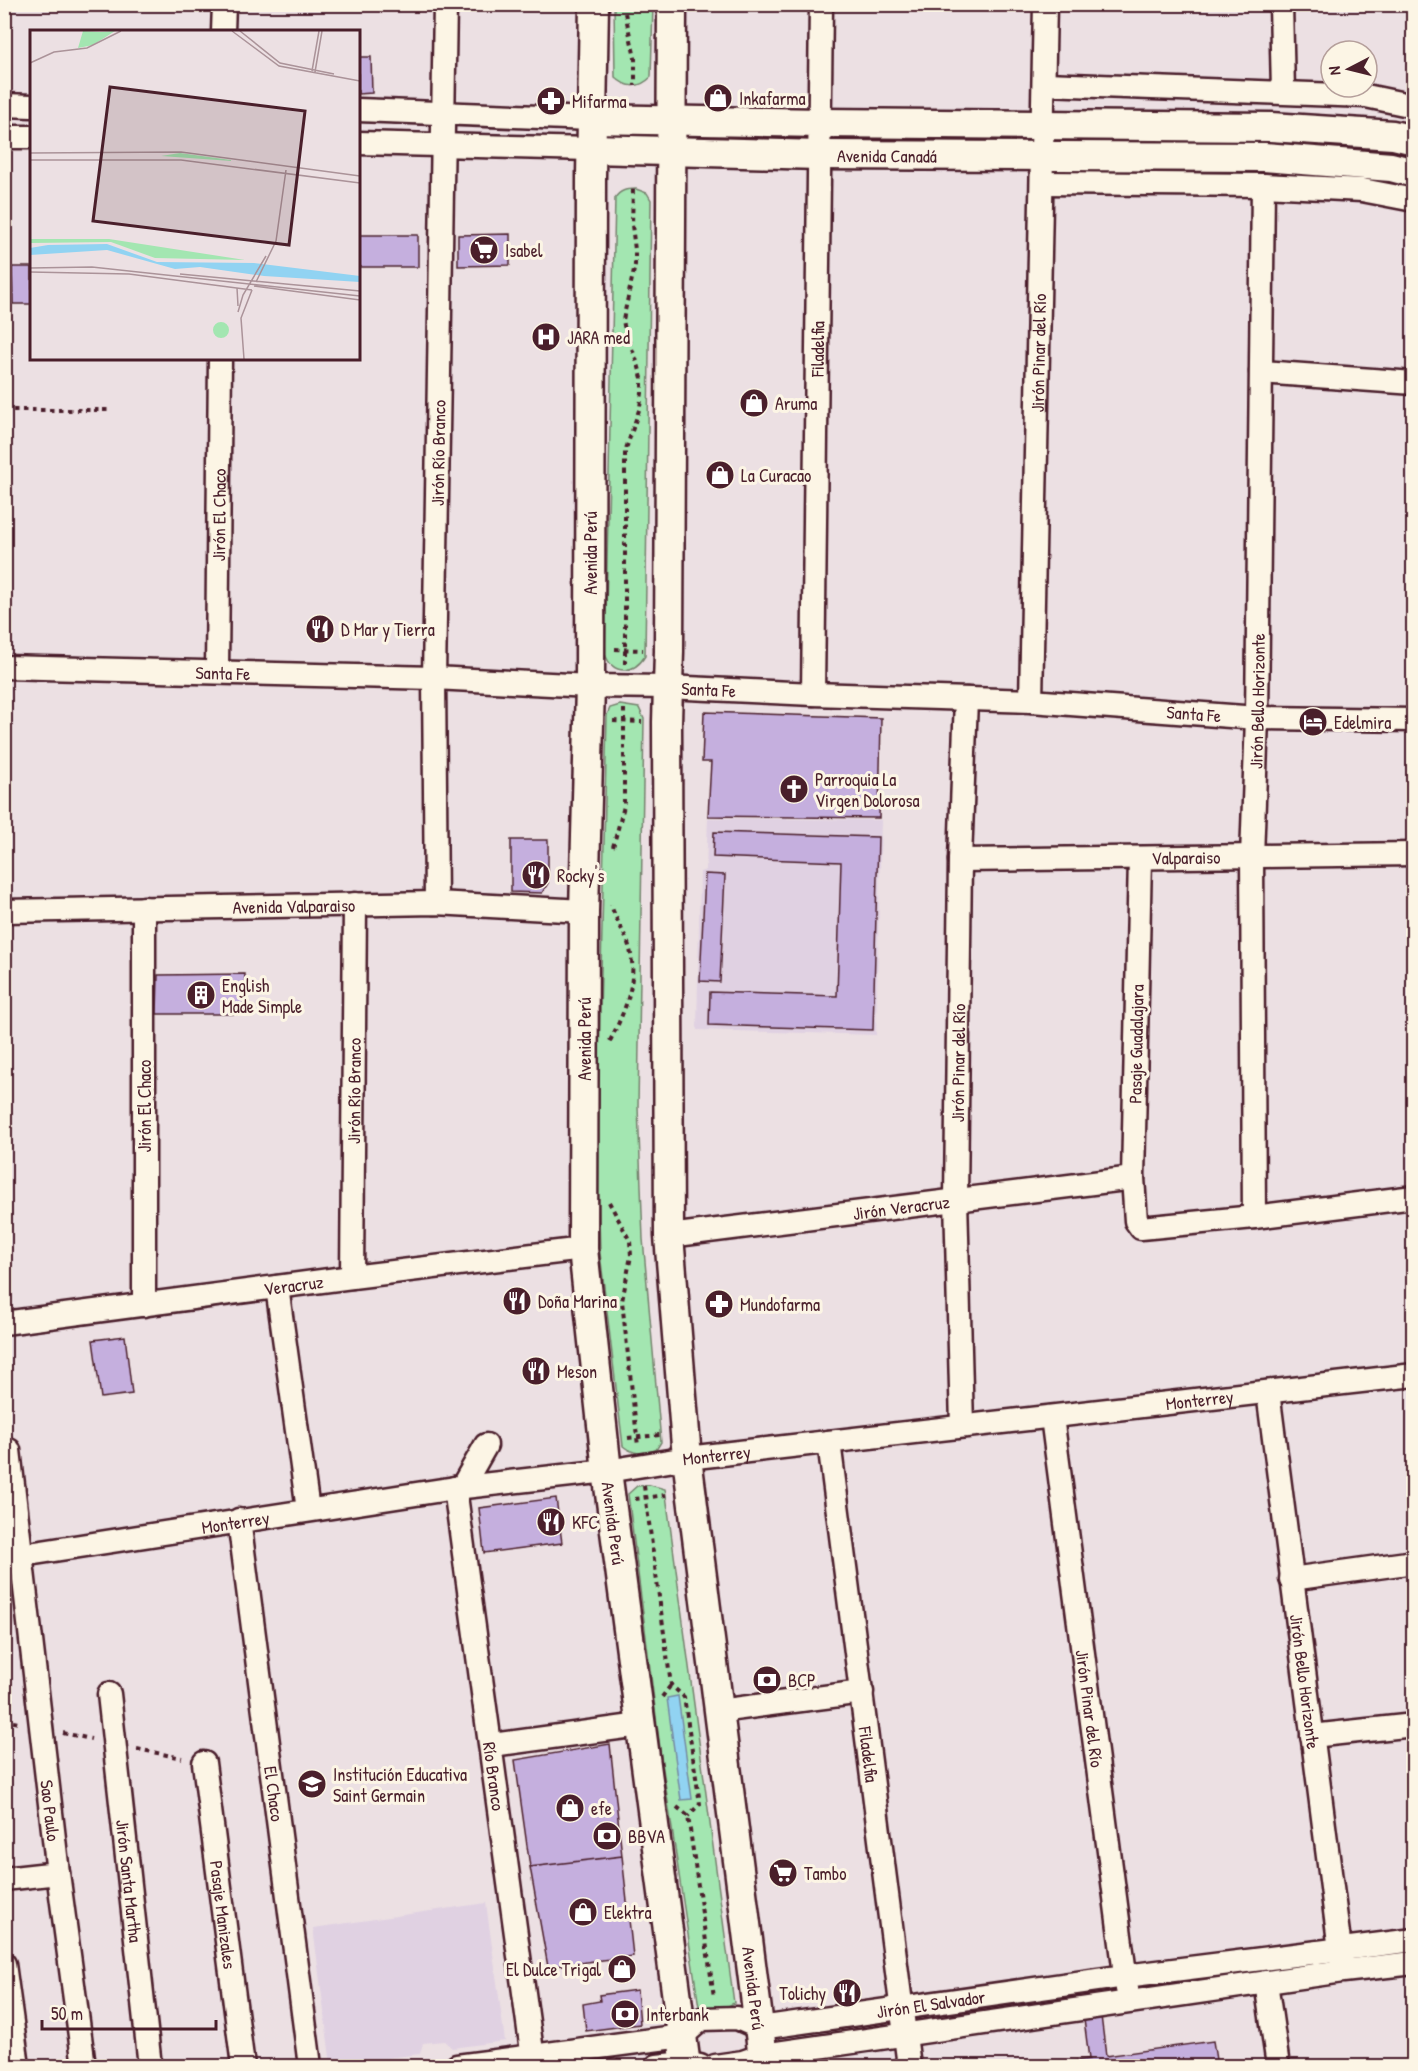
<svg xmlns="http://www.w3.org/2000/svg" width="1418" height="2071" font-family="'Patrick Hand',sans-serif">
	<rect width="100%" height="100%" fill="#ece0e3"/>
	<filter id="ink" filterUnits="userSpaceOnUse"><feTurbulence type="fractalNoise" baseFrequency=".0167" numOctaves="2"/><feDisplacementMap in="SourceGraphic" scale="12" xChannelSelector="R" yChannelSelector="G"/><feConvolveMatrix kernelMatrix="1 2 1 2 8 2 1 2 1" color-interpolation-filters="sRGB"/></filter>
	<g filter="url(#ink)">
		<path fill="#e0d1e2" d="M708,818L881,820L876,1035L697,1030L700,872L706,870Z
			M486,1903L505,2041L452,2048L444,2041L423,2043L420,2054L331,2065L313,1928Z"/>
		<path fill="#a3e6b1" stroke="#76826e" stroke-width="1.5" d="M614,5H653L651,77C640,88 627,89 615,77Z
			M636,189L647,193L651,200L645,656C634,674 613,676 605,654L615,198C620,190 627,189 636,189Z
			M620,705L639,708L644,719L638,1107L643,1239L661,1442L656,1450C643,1454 634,1455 623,1446L600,1253L597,1142L607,715L610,708Z
			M650,1485L665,1489L666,1495L734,2003C722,2010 711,2012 699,2007L661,1756L628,1494L637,1486Z"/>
		<path fill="#91d3f2" stroke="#758ba2" stroke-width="1.5" d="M678,1696L692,1799L681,1800L667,1698Z"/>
		<path fill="#c5afde" stroke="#4a1f2b" stroke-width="1.5" d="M358,57H371L372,93L358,94Z
			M510,234V265L458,266V235Z
			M358,235H418V267H358Z
			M12,267H32V304H13Z
			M704,712L881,718L879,818L708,816L711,762H702Z
			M714,832L878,837L873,1030L709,1025L710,992L837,996L841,862L713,857Z
			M511,840H548V883L542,893L511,892Z
			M705,874L725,875L720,982L700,981Z
			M245,974L244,1014H157L158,975Z
			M125,1336L132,1394L101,1398L93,1340Z
			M556,1498L562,1543L484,1553L479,1508Z
			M610,1744L622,1856L530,1867L515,1760Z
			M622,1856L633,1956L548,1967L530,1867Z
			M637,1990L640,2024L586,2031L583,2004L600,2001L599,1995Z
			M1101,2016L1106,2056L1213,2041L1217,2066H1034L1089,2059L1084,2019Z"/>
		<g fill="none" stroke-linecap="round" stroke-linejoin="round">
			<g stroke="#4a1f2b" stroke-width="27">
				<g id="minor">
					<path d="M1281,4L1283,92"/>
					<path d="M223,32L224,4"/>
					<path d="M1045,84L1366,96L1414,106"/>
					<path d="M4,105L32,106"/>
					<path d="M358,110L592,119"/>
					<path d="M4,137H32"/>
					<path d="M358,143L591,149"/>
					<path d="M1043,183L1263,185L1362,190L1414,200"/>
					<path d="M1261,372L1414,383"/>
					<path id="s1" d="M4,667L434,678L590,686L667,687L813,694L1031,701L1257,718L1414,720"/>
					<path id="s2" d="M217,671L220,358"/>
					<path id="s3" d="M813,694L821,4"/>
					<path id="s4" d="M1031,701L1045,4"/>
					<path d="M1140,858L1133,1178L1136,1221L1141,1228L1254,1217L1414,1197"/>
					<path id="s5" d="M960,860L1414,854"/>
					<path id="s6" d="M436,903L434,678L445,4"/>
					<path id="s7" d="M4,911L436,903L584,911"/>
					<path id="s8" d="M1254,1217L1252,857L1257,718L1263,185"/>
					<path id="s9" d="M669,1236L1133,1178"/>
					<path id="s10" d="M352,1277L355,904"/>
					<path d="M277,1287L308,1510"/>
					<path d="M144,1305V908"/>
					<path id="s11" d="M4,1323L352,1277L583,1249"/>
					<path id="s12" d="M1268,1392L1342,1965"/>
					<path id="s13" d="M1052,1417L1127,1989"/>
					<path id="s14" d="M962,1426L956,1199L960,860L966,699"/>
					<path id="s15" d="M829,1442L909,2066"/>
					<path id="s16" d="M9,1450L58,1873L84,2066"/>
					<path d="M462,1487L486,1445"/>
					<path id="s17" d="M455,1488L534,2066"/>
					<path id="s18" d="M239,1520L310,2066"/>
					<path id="s19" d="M22,1555L455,1488L607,1471L687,1458L1414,1375"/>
					<path d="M1291,1579L1414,1562"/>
					<path id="s20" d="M109,1694L150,2066"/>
					<path d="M719,1711L862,1692"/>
					<path d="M1312,1736L1414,1725"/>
					<path d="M492,1745L640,1725"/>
					<path id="s21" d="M204,1763L243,2066"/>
					<path d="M4,1879L58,1873"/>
					<path d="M4,1964L18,2066"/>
					<path d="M1266,1982L1278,2066"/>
					<path id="s22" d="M457,2066L682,2036L702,2019L737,2018L760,2028L1125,1976L1414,1940"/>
					<path d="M657,2066L685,2063L700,2066"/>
					<path d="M715,2066L743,2062L763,2055L1343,1971L1414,1963"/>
				</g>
			</g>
			<g stroke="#4a1f2b" stroke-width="33">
				<g id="major">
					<path id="s23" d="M594,4L591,176L590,686L584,911L583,1249L607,1471L686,2066"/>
					<path id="s24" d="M672,4L669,651L667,722L669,1236L687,1458L764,2066"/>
					<path d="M592,119L820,123L1271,127L1393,135L1414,140"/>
					<path id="s25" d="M591,149L819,155L1264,157L1391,167L1414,173"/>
				</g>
			</g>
			<path stroke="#4a1f2b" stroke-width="4" stroke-dasharray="4.5 4.5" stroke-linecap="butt" d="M623,4L635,58V86
				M4,410H110
				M615,649L643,650
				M625,664V452L640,407L642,393V378L638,364L625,331L623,320L635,265V250L632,225L633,189
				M613,721L642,722
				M613,847L624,806V709
				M610,1041C625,1011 640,978 628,943C623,930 615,918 611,905
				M609,1202L630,1241L631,1256L622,1301L638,1446
				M628,1438L660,1435
				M644,1486L671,1685L684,1697L700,1804L688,1816
				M635,1499L666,1495
				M662,1697L671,1685
				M4,1720L18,1723
				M63,1733L91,1739
				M137,1749L182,1758
				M677,1807L688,1816L714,1997"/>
			<use href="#minor" stroke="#fcf5e5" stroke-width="22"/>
			<use href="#major" stroke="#fcf5e5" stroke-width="28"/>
		</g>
	</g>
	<defs>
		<g id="shop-disc" transform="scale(1.5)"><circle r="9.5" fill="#4a1f2b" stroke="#fcf5e5"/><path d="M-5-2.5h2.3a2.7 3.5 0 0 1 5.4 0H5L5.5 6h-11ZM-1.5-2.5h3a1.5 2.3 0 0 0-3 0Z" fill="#fff"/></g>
		<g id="pharmacy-disc" transform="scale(1.5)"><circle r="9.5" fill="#4a1f2b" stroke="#fcf5e5"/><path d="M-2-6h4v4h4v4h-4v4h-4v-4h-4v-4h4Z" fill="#fff"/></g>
		<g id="supermarket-disc" transform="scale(1.5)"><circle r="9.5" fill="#4a1f2b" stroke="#fcf5e5"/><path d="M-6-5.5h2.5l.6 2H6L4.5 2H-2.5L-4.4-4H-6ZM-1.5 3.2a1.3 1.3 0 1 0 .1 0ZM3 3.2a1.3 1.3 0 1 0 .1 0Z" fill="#fff"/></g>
		<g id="hospital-disc" transform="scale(1.5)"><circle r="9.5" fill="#4a1f2b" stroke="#fcf5e5"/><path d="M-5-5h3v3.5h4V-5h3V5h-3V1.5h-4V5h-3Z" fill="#fff"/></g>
		<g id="restaurant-disc" transform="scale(1.5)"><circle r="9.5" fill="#4a1f2b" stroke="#fcf5e5"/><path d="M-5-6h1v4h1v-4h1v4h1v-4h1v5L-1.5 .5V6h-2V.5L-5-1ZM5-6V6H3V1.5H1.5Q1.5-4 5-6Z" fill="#fff"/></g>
		<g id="hotel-disc" transform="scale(1.5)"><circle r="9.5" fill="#4a1f2b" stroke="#fcf5e5"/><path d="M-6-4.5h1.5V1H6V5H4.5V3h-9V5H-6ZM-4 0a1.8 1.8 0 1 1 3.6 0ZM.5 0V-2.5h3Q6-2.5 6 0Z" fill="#fff"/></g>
		<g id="church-disc" transform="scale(1.5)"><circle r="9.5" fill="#4a1f2b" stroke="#fcf5e5"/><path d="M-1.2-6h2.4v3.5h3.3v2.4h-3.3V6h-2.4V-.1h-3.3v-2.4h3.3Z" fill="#fff"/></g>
		<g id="building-disc" transform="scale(1.5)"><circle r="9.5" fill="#4a1f2b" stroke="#fcf5e5"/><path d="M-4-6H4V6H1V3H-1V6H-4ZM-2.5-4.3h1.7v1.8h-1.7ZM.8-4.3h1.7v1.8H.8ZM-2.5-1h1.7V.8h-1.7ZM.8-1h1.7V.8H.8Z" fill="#fff"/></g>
		<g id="bank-disc" transform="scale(1.5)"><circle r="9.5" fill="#4a1f2b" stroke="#fcf5e5"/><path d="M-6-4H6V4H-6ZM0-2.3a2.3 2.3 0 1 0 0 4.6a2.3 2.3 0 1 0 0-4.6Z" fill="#fff"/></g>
		<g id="school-disc" transform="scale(1.5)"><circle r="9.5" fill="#4a1f2b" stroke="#fcf5e5"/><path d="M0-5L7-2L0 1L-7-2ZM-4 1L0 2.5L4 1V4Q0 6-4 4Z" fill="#fff"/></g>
	</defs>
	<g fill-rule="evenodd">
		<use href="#shop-disc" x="718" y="98"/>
		<use href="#pharmacy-disc" x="551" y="101"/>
		<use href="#supermarket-disc" x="484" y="250"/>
		<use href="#hospital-disc" x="546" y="337"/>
		<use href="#shop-disc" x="754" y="403"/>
		<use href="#shop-disc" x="720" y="475"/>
		<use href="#restaurant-disc" x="320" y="629"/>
		<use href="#hotel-disc" x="1313" y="722"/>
		<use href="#church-disc" x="794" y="789"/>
		<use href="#restaurant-disc" x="536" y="875"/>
		<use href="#building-disc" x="201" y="995"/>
		<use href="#restaurant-disc" x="517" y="1301"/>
		<use href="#pharmacy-disc" x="719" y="1304"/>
		<use href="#restaurant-disc" x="536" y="1371"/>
		<use href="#restaurant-disc" x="551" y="1522"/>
		<use href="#bank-disc" x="767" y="1680"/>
		<use href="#school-disc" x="312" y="1784"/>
		<use href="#shop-disc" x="570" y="1808"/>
		<use href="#bank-disc" x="607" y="1836"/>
		<use href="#supermarket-disc" x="783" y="1873"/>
		<use href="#shop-disc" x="583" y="1912"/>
		<use href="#shop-disc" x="622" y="1969"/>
		<use href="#restaurant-disc" x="847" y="1993"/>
		<use href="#bank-disc" x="625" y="2014"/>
	</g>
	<g text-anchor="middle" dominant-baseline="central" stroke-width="6" stroke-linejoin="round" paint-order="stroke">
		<g font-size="18" fill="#4a1f2b" stroke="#fcf5e5" text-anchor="start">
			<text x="739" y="98">Inkafarma</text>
			<text x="572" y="101">Mifarma</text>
			<text x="505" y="250">Isabel</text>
			<text x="567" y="337">JARA med</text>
			<text x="775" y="403">Aruma</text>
			<text x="741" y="475">La Curacao</text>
			<text x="341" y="629">D Mar y Tierra</text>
			<text x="1334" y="722">Edelmira</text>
			<text x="815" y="779">Parroquia La<tspan x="815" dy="21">Virgen Dolorosa</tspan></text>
			<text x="557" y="875">Rocky's</text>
			<text x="222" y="985">English<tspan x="222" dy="21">Made Simple</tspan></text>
			<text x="538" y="1301">Doña Marina</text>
			<text x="740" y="1304">Mundofarma</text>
			<text x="557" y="1371">Meson</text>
			<text x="572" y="1522">KFC</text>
			<text x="788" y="1680">BCP</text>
			<text x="333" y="1774">Institución Educativa<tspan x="333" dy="21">Saint Germain</tspan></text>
			<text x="591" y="1808">efe</text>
			<text x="628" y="1836">BBVA</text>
			<text x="804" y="1873">Tambo</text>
			<text x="604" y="1912">Elektra</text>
			<text x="601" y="1969" text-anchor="end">El Dulce Trigal</text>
			<text x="826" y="1993" text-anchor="end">Tolichy</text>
			<text x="646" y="2014">Interbank</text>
		</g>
		<g font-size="18" fill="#4a1f2b" stroke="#fcf5e5">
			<text stroke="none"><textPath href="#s25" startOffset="296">Avenida Canadá</textPath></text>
			<text stroke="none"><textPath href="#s3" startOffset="345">Filadelfia</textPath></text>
			<text stroke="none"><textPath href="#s4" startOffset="348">Jirón Pinar del Río</textPath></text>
			<text stroke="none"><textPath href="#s6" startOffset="450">Jirón Río Branco</textPath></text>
			<text stroke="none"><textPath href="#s2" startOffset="156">Jirón El Chaco</textPath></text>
			<text transform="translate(590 553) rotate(-90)">Avenida Perú</text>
			<text stroke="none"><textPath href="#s1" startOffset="219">Santa Fe</textPath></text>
			<text stroke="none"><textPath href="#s1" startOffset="705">Santa Fe</textPath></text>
			<text stroke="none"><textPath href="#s8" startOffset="516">Jirón Bello Horizonte</textPath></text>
			<text stroke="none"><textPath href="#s1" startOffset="1191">Santa Fe</textPath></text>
			<text stroke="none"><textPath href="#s5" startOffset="226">Valparaiso</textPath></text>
			<text stroke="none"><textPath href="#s7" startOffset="290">Avenida Valparaiso</textPath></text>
			<text transform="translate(584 1039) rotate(-90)">Avenida Perú</text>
			<text transform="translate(1136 1044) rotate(-89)">Pasaje Guadalajara</text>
			<text stroke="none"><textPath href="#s14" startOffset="363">Jirón Pinar del Río</textPath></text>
			<text stroke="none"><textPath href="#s10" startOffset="186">Jirón Río Branco</textPath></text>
			<text transform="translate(144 1106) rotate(-90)">Jirón El Chaco</text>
			<text stroke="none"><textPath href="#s9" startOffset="234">Jirón Veracruz</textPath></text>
			<text stroke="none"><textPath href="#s11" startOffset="292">Veracruz</textPath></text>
			<text stroke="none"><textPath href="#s19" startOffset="1188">Monterrey</textPath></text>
			<text stroke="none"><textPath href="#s19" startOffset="702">Monterrey</textPath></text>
			<text stroke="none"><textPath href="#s19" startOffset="216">Monterrey</textPath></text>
			<text stroke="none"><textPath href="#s23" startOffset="1521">Avenida Perú</textPath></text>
			<text stroke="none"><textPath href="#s12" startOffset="292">Jirón Bello Horizonte</textPath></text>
			<text stroke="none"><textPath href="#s13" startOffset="294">Jirón Pinar del Río</textPath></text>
			<text stroke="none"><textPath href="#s15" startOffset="315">Filadelfia</textPath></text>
			<text stroke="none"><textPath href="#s17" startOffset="291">Río Branco</textPath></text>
			<text stroke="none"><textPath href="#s18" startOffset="276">El Chaco</textPath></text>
			<text stroke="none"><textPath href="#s16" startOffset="363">Sao Paulo</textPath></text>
			<text stroke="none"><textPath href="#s20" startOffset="188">Jirón Santa Martha</textPath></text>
			<text stroke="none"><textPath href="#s21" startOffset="153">Pasaje Manizales</textPath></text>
			<text stroke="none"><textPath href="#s24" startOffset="1989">Avenida Perú</textPath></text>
			<text stroke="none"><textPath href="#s22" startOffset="486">Jirón El Salvador</textPath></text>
		</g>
	</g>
	<g transform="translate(30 30)">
		<rect width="330" height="330" fill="#ece0e3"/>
		<path d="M53,1L70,2L85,1L63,15L48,18ZM150,123L201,130V131L131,126ZM0,209H79L215,230L125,228L81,212L0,213ZM183 300a8 8 0 1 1 16 0a8 8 0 1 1-16 0Z" fill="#a3e6b1"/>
		<path d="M77,214L127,232L224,233L330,246V252L234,246L170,237L145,239L77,220L0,225V218L18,215Z" fill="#91d3f2"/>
		<path fill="none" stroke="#ab9399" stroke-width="1.5" d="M202,1L249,36L330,51M210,1L250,33L304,44M0,33L24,22L57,18L91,1M282,41L289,1M285,42L292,1M0,123L151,122L330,146M0,130H151L330,153M0,238L62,237L330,266M0,242L99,244L222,260M150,244L330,261M226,252L246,211L256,140M224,256L330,270M207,258L208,276M208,282L213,265L236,226M214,329L211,288L222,260"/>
		<path fill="#4a1f2b" fill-opacity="0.15" stroke="#4a1f2b" stroke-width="3" d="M80,57L275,81L259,215L63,191Z"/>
		<rect width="330" height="330" fill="none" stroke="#4a1f2b" stroke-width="3"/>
	</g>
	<rect width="1418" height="2071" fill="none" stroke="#fcf5e5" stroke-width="24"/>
	<rect x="12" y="12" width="1394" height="2047" fill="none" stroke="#4a1f2b" stroke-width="2" filter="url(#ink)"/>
	<g transform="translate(1349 69) rotate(263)"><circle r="28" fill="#fcf5e5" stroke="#b59f9b" stroke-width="1.5"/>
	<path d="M0-4.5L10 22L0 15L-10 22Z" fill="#4a1f2b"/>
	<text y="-9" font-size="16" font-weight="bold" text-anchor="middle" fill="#4a1f2b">N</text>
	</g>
	<path d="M42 2020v9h174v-9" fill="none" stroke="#4a1f2b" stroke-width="3"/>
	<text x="51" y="2020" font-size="18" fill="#4a1f2b" stroke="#fcf5e5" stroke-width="4.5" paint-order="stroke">50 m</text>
</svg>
